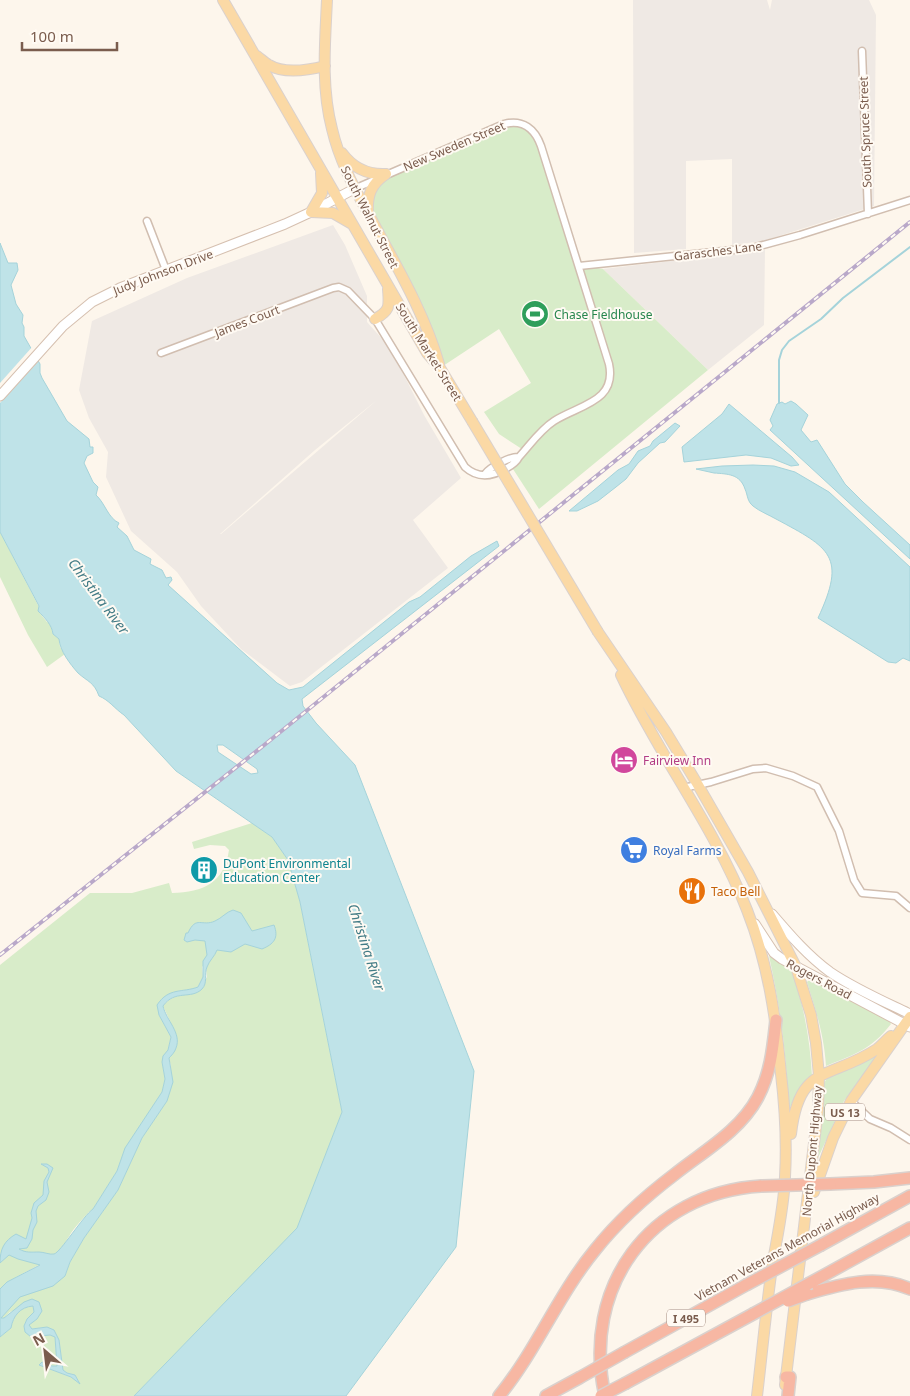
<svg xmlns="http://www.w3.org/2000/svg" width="910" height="1396" font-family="'Noto Sans',sans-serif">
	<rect width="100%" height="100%" fill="#fdf6ec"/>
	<path fill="#efe9e4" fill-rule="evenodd" d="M633,0H767L770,10L772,0H869L876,15L874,206L763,241L732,245V159L686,161V249L634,253Z
		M333,225L345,245L367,296V322L384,341L405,377L424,415L461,478L413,520L448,568L302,682L290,686L241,649L201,606L177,572L131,531L106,477L108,452L89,418L79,390L92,321L187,278ZM377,400L221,534H220L315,450Z
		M765,250L764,325L708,370L603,269Z"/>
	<path fill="#d8ecc9" d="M510,122L533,131L579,265L603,269L708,370L539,509L511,466L525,451L499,434L484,412L531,383L499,329L440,368L368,206L377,181Z
		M0,532L39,607L38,611L47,622L50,623L53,634L59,639L60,647L65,654L47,667L28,635L0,577Z
		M252,823L272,837L288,860L300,902L342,1112L298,1228L134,1396H0V1337L11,1328C13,1316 20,1307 33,1306L34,1312L27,1319L24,1326L25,1332L50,1335L55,1337L57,1366H52L42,1362L39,1365L71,1377L79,1382L75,1375L67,1373L63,1370L59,1340L47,1327L31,1329L28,1325L37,1319L39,1302L10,1312L4,1318H1L20,1296L65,1276L70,1262L84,1238L118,1190L142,1138L167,1101L171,1067L169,1058L176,1048L170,1021L163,1006C172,994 184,996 197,992L207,977L206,969L202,966L203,977L198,987L190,990H181L161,1000L159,1015L171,1036L168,1050L162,1062L165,1079L162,1092L125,1149L117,1171L93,1209C88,1212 73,1229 70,1235C66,1240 64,1247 59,1251C42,1267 17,1273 0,1289V965L90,893H132L169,883L172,893C204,892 224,883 229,850L225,846L210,845L194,849L192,842Z
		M769,956L791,970C804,1004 810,1040 812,1076C801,1085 795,1095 790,1108L788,1106C787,1055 780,1006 769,956Z
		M809,980L815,981L889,1021L891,1024C871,1050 855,1054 826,1066C824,1034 816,1012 807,982Z
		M873,1055L876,1057L844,1101L818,1158L823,1109V1085L827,1078Z"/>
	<path fill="#bfe3e8" stroke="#a5d3da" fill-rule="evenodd" d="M0,243L8,263H17L18,270L11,285L16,304L23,315L22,323L24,327V336L40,364V373L42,378L67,421L89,439L90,447H93V453L87,456L84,463L93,482L98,487L96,495C105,503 108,518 119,523L117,527L127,536L134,550L151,559L150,564L162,570L166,578L171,577L172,580L168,585L277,683L289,690L303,687L409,602L420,597L471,556L497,541L499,546L302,699L303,706L316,723L355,765L474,1071L456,1247L346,1396H134L297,1228L342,1112L300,902L288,860L272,837L176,771L124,715C115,709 109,700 99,696C94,682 88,682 78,673C70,664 60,651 59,639L53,634C52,625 45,618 38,611L39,606L0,532ZM217,745H223L257,769L258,773L251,774L218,752Z
		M791,401L796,404L808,415L801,430L811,442L817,440L845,484L863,502L910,545V559L770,430L773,426L770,420L777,404L782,402L785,404Z
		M729,404L792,457L799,465L791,466L771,458L746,455L684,462L682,447L722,414Z
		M675,423L680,426L665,442L660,443L638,463L626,479L616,487L598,501L577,511H569L618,470L629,464L638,451L650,446L653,441Z
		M753,465L774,466L795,472L829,492L910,567V661L903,658L896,663L888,662L818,618C847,556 830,548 776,519C769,515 759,511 753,506C747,501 748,496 745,489C740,474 728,474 714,473C708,472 702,470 696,469L722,466Z
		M233,910L241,913L252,931L274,925C279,938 274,944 262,949L245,944L231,952L217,950C215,956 209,961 207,967C204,974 208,983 202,989C191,1000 175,989 163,1006C166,1020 182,1033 176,1048C175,1052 171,1056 169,1058L173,1082L167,1101L142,1138L118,1190L84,1238L70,1262L65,1276L53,1286L20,1297L1,1318H4L24,1302L32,1299L39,1302L42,1311L37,1319L29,1325L32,1329L47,1327L54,1330L59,1340L63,1370L67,1373L75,1375L80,1384L71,1377L39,1365L42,1362L52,1366H57L55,1337L50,1335L31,1337L25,1332L24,1326L27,1319L34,1312L33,1306C20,1307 13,1316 11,1328L0,1337V1289L7,1282L40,1265L18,1259L9,1255L0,1263C0,1249 4,1241 16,1234L26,1239L32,1218L31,1213L34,1203L43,1195L44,1181L49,1172L48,1168L41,1164H47L53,1168L47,1182L49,1192L46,1200L38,1206L36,1211L37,1222L33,1230L32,1239L27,1248L19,1249C26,1253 31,1252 39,1252C44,1252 50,1255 54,1254C60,1253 83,1216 93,1209L117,1171L125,1148L162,1092L165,1079L162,1062L163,1056L168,1050L171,1037L159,1015L157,1005C169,987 182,993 198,987L203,977V961L207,955L205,941L195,940L187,942L184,940L186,933H188C196,915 202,927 215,921C222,918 226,912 233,910Z"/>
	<path fill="#fdf6ec" d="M33,346L40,358L0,403V383Z"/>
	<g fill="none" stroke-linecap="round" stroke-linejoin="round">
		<path stroke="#a5d3da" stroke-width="2" d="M779,403V360L782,350L789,341L821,319L843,298L910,247"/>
		<g stroke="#d1beb0" stroke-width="9">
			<path id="street" d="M862,51L868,214
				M147,221L166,270
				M579,266L752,248L800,235L910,200
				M161,353L333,288L339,287L348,291L375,319L465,467C477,478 491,477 505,469C511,466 516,463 519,457C530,445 540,430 554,421C579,405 617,402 609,364L541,146C535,129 523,119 504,124L354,189
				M485,474C490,467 511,456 519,457
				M683,788L711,782L753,769L766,768L793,776L817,787L839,831L854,880L862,893L896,896L910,908
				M851,1101L870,1119L891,1128L910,1140"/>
		</g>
		<g stroke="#d6c0b0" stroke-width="11">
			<path id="secondary" d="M0,396L63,326L92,302L120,288L285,224L311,212L354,189
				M772,914C790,935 808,956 830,972C855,989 883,1001 910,1014
				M755,924L774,953L782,959L910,1027"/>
		</g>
		<g stroke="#dad1cd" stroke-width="12">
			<path id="primary" d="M223,0L427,353L440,368L472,421
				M327,0C325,43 321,87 332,129C339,159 353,186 368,213C394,262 424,311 439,364
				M257,56C261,59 265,63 269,65C284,74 309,70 325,66
				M342,153C353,168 367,175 386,174
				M311,212L322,193L321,173
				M311,212L333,213L352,224
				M368,213C367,195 371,184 386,174
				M375,319C391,310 389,306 388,289
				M598,632L666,732L698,785L748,872L796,967L811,1015L816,1043L819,1076L818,1110L785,1385
				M621,675C659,756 715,827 747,910C768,963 776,1018 781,1074C785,1108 787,1142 785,1177C784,1207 777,1237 772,1267C766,1310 762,1353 757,1396
				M791,1134C799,1063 830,1080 877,1049C882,1045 886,1040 891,1036
				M814,1192L833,1138L851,1101L910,1017"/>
		</g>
		<g stroke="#dad1cd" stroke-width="14">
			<path id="highway" d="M830,1184L874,1182L910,1178
				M821,1245L910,1196
				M810,1283L910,1228
				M807,1294C841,1284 877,1274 910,1289
				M625,1352L746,1285
				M786,1377H790L788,1396
				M626,1383L753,1314
				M499,1396C536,1351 558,1295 595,1250C618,1221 646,1196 675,1174C704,1151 740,1131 758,1097C771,1072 773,1047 776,1020
				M546,1396L579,1378
				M605,1396C581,1288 649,1193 761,1186"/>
		</g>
		<use href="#street" stroke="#fff" stroke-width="6"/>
		<use href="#secondary" stroke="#fff" stroke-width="9"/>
		<use href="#primary" stroke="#fbd9a5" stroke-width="10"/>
		<use href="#highway" stroke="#f7b7a3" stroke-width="11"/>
		<g stroke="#b9a8c9" stroke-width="4">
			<path id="rail" d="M0,955L263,746L910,222"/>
		</g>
		<use href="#rail" stroke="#fffaf3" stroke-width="2" stroke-dasharray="5.5" stroke-linecap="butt"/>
		<g stroke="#dad1cd" stroke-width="12" stroke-linecap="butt">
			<path id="primary-bridge" d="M472,421L598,632"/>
		</g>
		<g stroke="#dad1cd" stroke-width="14" stroke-linecap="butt">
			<path id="highway-bridge" d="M761,1186L830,1184
				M746,1285L821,1245
				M788,1301L807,1294
				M753,1314L810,1283
				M579,1378L625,1352
				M601,1396L626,1383"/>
		</g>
		<use href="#primary-bridge" stroke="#fbd9a5" stroke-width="10"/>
		<use href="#highway-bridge" stroke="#f7b7a3" stroke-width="11"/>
	</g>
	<defs>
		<g id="stadium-disc" transform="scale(1.4375)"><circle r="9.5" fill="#2e9e5b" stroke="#fffaf3"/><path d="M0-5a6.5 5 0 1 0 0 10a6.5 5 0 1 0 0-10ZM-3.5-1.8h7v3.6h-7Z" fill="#fff"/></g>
		<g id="hotel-disc" transform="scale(1.4375)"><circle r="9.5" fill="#d1479c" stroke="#fffaf3"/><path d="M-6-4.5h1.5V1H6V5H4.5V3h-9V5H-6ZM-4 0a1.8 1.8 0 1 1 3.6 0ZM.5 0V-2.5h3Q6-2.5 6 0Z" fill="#fff"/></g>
		<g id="supermarket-disc" transform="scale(1.4375)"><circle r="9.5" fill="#3f7fe0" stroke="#fffaf3"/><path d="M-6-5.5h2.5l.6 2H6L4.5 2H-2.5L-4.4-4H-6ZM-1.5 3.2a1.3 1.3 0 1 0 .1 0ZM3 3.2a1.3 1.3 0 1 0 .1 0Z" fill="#fff"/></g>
		<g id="building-disc" transform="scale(1.4375)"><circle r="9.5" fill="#0f9aa8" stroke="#fffaf3"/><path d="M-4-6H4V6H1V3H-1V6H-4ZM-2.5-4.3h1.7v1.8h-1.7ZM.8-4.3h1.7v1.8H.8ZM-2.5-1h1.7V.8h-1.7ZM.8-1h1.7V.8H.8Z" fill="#fff"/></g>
		<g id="restaurant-disc" transform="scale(1.4375)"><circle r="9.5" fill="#e8710a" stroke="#fffaf3"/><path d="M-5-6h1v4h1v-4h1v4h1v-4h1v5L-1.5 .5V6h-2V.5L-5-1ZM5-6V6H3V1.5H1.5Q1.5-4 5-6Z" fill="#fff"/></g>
	</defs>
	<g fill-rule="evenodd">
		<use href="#stadium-disc" x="535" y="314"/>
		<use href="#hotel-disc" x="624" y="760"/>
		<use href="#supermarket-disc" x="634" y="850"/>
		<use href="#building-disc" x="204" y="870"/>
		<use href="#restaurant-disc" x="692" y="891"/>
	</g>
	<g text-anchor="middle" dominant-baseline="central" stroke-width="4" stroke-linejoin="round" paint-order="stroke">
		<g fill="#fffaf3" stroke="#a28b7f" stroke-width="1">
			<rect x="825" y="1103.5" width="40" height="17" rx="4"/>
			<rect x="667" y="1309.5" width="38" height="17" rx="4"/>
		</g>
		<g font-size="11" font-weight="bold" fill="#7a5c4d">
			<text x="845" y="1112">US 13</text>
			<text x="686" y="1318">I 495</text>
		</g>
		<g font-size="12" fill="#7a5c4d" stroke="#fffaf3">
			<text transform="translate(865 132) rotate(-92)">South Spruce Street</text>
			<text transform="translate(454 146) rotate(-23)">New Sweden Street</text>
			<text transform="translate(370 217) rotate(63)">South Walnut Street</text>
			<text transform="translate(718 251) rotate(-7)">Garasches Lane</text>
			<text transform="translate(163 272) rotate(-21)">Judy Johnson Drive</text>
			<text transform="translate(247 321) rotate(-21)">James Court</text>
			<text transform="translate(429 352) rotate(58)">South Market Street</text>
			<text transform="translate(819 979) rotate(28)">Rogers Road</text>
			<text transform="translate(812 1151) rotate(-85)">North Dupont Highway</text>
			<text transform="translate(787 1247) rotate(-29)">Vietnam Veterans Memorial Highway</text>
		</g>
		<g font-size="12" fill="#27864d" stroke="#fffaf3" text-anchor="start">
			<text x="554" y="314">Chase Fieldhouse</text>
		</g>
		<g font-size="12" fill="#b23c85" stroke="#fffaf3" text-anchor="start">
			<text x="643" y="760">Fairview Inn</text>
		</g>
		<g font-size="12" fill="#366cbe" stroke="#fffaf3" text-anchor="start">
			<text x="653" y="850">Royal Farms</text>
		</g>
		<g font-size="12" fill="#0d838f" stroke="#fffaf3" text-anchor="start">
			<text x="223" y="863">DuPont Environmental<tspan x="223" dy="14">Education Center</tspan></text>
		</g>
		<g font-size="12" fill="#c56008" stroke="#fffaf3" text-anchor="start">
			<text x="711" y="891">Taco Bell</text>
		</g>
		<g font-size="14" font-style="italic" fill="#437c86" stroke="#fffaf3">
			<text transform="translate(99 596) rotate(53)">Christina River</text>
			<text transform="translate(367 947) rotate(72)">Christina River</text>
		</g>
	</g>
	<g transform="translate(45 1351) rotate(332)" stroke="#fffaf3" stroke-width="4" paint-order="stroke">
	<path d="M0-4L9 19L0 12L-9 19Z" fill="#7a5c4d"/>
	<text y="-8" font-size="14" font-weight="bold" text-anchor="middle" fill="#7a5c4d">N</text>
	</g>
	<path d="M22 42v8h95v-8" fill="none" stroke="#7a5c4d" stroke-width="2.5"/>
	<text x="30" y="42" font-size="15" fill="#7a5c4d" stroke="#fffaf3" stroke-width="4" paint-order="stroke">100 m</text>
</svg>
